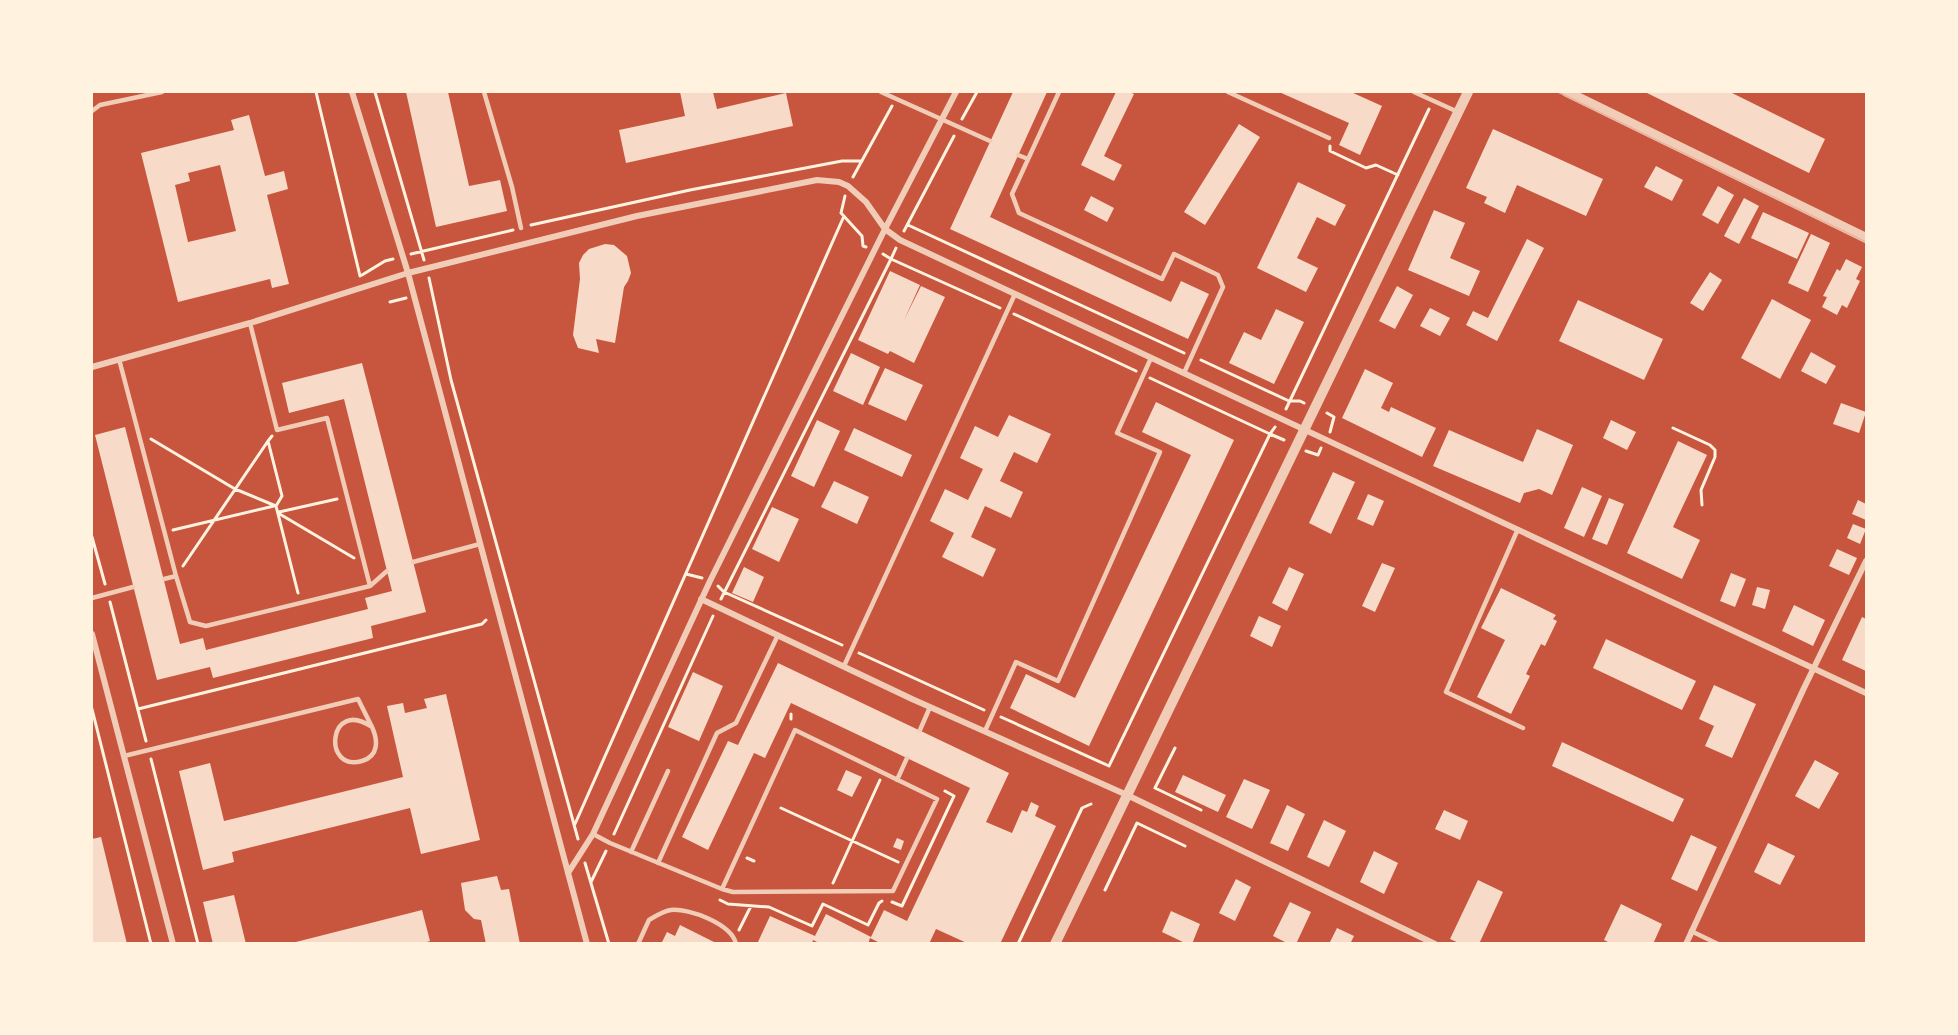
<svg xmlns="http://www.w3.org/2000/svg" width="1958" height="1035" font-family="'Noto Serif',serif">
	<rect width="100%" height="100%" fill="#c8553d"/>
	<path fill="#f7dbc8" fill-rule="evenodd" d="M406,92H448L469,186L500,180L507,211L436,227Z
		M680,92H713L717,109L786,93L793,126L626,163L619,130L685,116Z
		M1013,92H1047L990,217L1171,302L1181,281L1209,294L1188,339L950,229Z
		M1116,92H1129L1134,94L1104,156L1122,165L1114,181L1081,165Z
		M1279,92H1351L1382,106L1360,155L1339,145L1349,123Z
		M1645,92H1730L1825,139L1809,173Z
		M249,115L265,176L284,171L288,189L267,195L289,284L272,288L270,279L178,302L141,153L234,130L231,120ZM220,165L236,231L188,242L175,185L190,181L188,173Z
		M1239,124L1260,137L1205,225L1184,212Z
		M1493,129L1603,179L1586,216L1517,185L1505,213L1484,203L1487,197L1466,188Z
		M1656,166L1683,180L1672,201L1644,187Z
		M1298,182L1346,205L1335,226L1317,217L1297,258L1318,268L1306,292L1257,268Z
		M1718,186L1734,195L1718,224L1702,215Z
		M1091,196L1114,208L1107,222L1084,210Z
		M1744,198L1759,206L1739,244L1724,236Z
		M1434,210L1465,223L1450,258L1480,271L1469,296L1408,270Z
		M1763,212L1809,233L1797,259L1751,238Z
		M1811,234L1830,243L1808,292L1788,283Z
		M1527,239L1544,248L1497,341L1466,325L1473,311L1488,318Z
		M605,244L614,245L627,256L631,273L628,281L624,287L615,343L596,339L599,353L578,348L573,335L580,279L579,263L583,255L589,249Z
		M1846,259L1862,267L1856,279L1860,281L1847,308L1842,305L1837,315L1822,307L1827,297L1823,296L1837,269L1840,271Z
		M890,271L920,285L904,320L921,286L945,297L914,363L890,351L888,354L858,340Z
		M1710,272L1722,280L1703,311L1690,303Z
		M1397,286L1413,295L1395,329L1379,321Z
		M1772,299L1811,320L1780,379L1741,358Z
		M1578,300L1663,339L1644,380L1559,341Z
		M1430,308L1450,318L1440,336L1420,326Z
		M1276,309L1304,322L1274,384L1229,363L1244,332L1261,340Z
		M1811,352L1836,366L1826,384L1801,371Z
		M851,353L880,367L863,405L833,391Z
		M362,363L426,612L371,626L373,638L213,678L210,667L157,680L95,435L125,427L180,644L203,638L206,650L368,609L365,598L392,591L344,399L289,413L282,383Z
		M885,368L923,385L906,421L868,404Z
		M1365,369L1393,383L1381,408L1389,412L1391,407L1436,428L1422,457L1342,418Z
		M1156,402L1234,440L1089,746L1010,708L1026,674L1075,698L1191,455L1142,432Z
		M1841,403L1866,412L1859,433L1833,424Z
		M1009,415L1051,434L1037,463L1014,452L1000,481L1023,492L1011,518L985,506L971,537L996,549L983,577L942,557L954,533L930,521L945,489L968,500L983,469L960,458L975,426L998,437Z
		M817,420L840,431L814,487L791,476Z
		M1611,420L1636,432L1627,450L1603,438Z
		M854,428L912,455L902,477L844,450Z
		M1537,429L1573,445L1552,495L1539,489L1524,493L1520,503L1433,466L1449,430L1523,462Z
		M1678,441L1707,455L1673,527L1700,540L1682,579L1627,553Z
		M1333,472L1355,482L1331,534L1309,523Z
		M834,481L869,497L857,524L821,507Z
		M1582,487L1602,496L1584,537L1564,528Z
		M1368,494L1384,501L1373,526L1357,519Z
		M1609,498L1624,504L1607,545L1592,539Z
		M1858,500L1866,504V520L1852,514Z
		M772,507L799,519L779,562L752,549Z
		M1853,524L1866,529L1860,544L1847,538Z
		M1837,549L1857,558L1849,575L1829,566Z
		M1382,563L1395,568L1375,612L1362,606Z
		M744,567L764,577L753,602L732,593Z
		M1289,567L1304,574L1287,611L1272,603Z
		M1731,573L1746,579L1735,607L1720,601Z
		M1757,587L1770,590L1765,609L1752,605Z
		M1501,588L1556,615L1553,619L1557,621L1545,646L1541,644L1526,674L1530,676L1511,714L1477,697L1505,640L1481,628Z
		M1794,605L1825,620L1813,646L1782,631Z
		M1259,616L1281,626L1272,647L1250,636Z
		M1862,617L1866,619V671L1842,660Z
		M1606,639L1696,681L1682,710L1593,668Z
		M778,663L1009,773L986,822L1012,833L1022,810L1027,812L1031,802L1039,806L1035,816L1056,826L1000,944H969L936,929L929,944H882L870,938L868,944H821L813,940L812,944H757L770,916L815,936L826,914L871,937L884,910L907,921L970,788L791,703L765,758L754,753L708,850L682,837L728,741L738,745Z
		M693,672L723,686L699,741L668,727Z
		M1714,685L1756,704L1732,758L1705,746L1714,726L1699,719Z
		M446,694L480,840L421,854L410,808L232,852L234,862L203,870L179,771L210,763L224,821L403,777L387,706L403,703L405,713L427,708L424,699Z
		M1562,742L1684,799L1673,822L1552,766Z
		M1815,760L1839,773L1819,809L1795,796Z
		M846,770L862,777L852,797L837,790Z
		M1183,775L1226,795L1218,812L1175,792Z
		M1244,779L1270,790L1252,829L1226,817Z
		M1287,805L1305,814L1288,851L1270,843Z
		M1444,810L1468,821L1460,840L1435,829Z
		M1324,820L1346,831L1329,867L1307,857Z
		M1691,835L1717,847L1697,891L1671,879Z
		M101,837L127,944H93L92,938V839Z
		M897,838L904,841L901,850L893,847Z
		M1768,843L1795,856L1780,885L1754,872Z
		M1374,851L1398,863L1384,894L1360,882Z
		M497,876L501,890L509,889L520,944H486L481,920L474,919L465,910L461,883Z
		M1236,879L1251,887L1235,921L1219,913Z
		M1478,880L1503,892L1479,944H1461L1450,939Z
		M234,895L246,944H213L203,902Z
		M1290,902L1311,912L1296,944H1289L1273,936Z
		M1621,904L1662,924L1653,944H1612L1604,940Z
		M422,910L430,941L420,944H288Z
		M1171,911L1200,924L1192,944H1187L1162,932Z
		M680,925L718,944H661L667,932L675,936Z
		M1337,928L1354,936L1350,944H1329Z"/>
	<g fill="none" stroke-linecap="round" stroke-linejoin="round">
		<path stroke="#fff3e0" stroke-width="3" d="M316,92L360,276
			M375,92L424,260
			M962,119L977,92
			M1330,146V151L1366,168L1376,165L1398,175
			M853,177L892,106
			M845,196L841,213L862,236L863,246L866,247
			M531,225L690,190L842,161H862
			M908,225L1184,353
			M904,231L954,136
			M411,254L513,230
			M883,254L891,259L896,248
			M362,275L385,261L393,259
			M429,278L451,380L578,839
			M390,302L406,298
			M1014,314L1136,371
			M1201,360L1289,401H1300L1304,403
			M1286,409L1429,109
			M1327,413L1334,417L1330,432
			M1275,427L1270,434L1284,440
			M1673,428L1710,445L1715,450V457L1701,490L1702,505
			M272,436L268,441L282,496L276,506L298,593
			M151,439L235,489L276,506
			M1306,451L1318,455L1321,448
			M279,512L337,499
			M278,513L354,558
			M173,530L274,506
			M92,537L105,584
			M183,566L268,441
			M686,574L702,578
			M718,586L724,592L842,645
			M721,599L891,259L1000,308
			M110,602L146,741
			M859,653L984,710
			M92,709L151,944
			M138,709L482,624L486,620
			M791,714V719
			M1001,717L1109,766L1270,434L1150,378
			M1175,748L1155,788L1201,810
			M151,759L198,944
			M781,808L898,862
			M575,824L844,216
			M614,834L713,616
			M747,858L754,861
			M585,863L609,944
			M591,882L606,851
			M833,883L880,780
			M1105,890L1137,823L1185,846
			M720,900L728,904L769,907L812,926L823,904L868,925L879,903L882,901
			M892,902L902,906L954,796L945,791
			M739,930L751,906
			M1018,944L1082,808L1091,804"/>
		<path stroke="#f1ccb7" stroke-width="4.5" d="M484,92L512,187L521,228
			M881,92L990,141
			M1059,92L1012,194L1019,213L1162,279L1174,254L1218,275L1223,287L1184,373
			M1228,92L1329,138
			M1414,92L1458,112
			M92,111L100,105L162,92
			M1018,155L1028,159
			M250,323L277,430L327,418L370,586
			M119,359L176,576
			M1518,529L1446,692L1523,728
			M413,562L480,544
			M164,579L176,576L190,622L206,626L370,586L387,571
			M92,598L133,587
			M844,666L1015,294
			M920,730L930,707
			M985,731L1016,662L1058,681L1160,452L1117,433L1151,358
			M124,756L358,699L372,727C328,697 322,773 362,761C379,756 378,740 372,727
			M897,780L907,758
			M593,834L610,843L722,889L733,892L893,891L937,799L795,730L722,889
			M631,852L668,771
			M658,863L717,733L736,723L778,635
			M1691,931L1718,944
			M638,944L649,920C656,916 663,911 671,910C689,908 732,924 736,944"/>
		<path stroke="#f1ccb7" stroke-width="6" d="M352,92L408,273L587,944
			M92,367L250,323L408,273L637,216L817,180L839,182L848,186L866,202L885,229L900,240L1866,693
			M701,599L912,699L1127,795L1435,944
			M92,634L173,944
			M568,873L593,834L710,581L885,229L956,92
			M1686,944L1804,688L1866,561"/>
		<path stroke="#f1ccb7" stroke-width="10" d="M1567,92L1866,238
			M1055,944L1468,92"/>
		<path stroke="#e9b49f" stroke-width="1.5" d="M1558,92L1866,242"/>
	</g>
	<rect width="1958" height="1035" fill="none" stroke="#fff3e0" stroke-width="186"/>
</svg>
